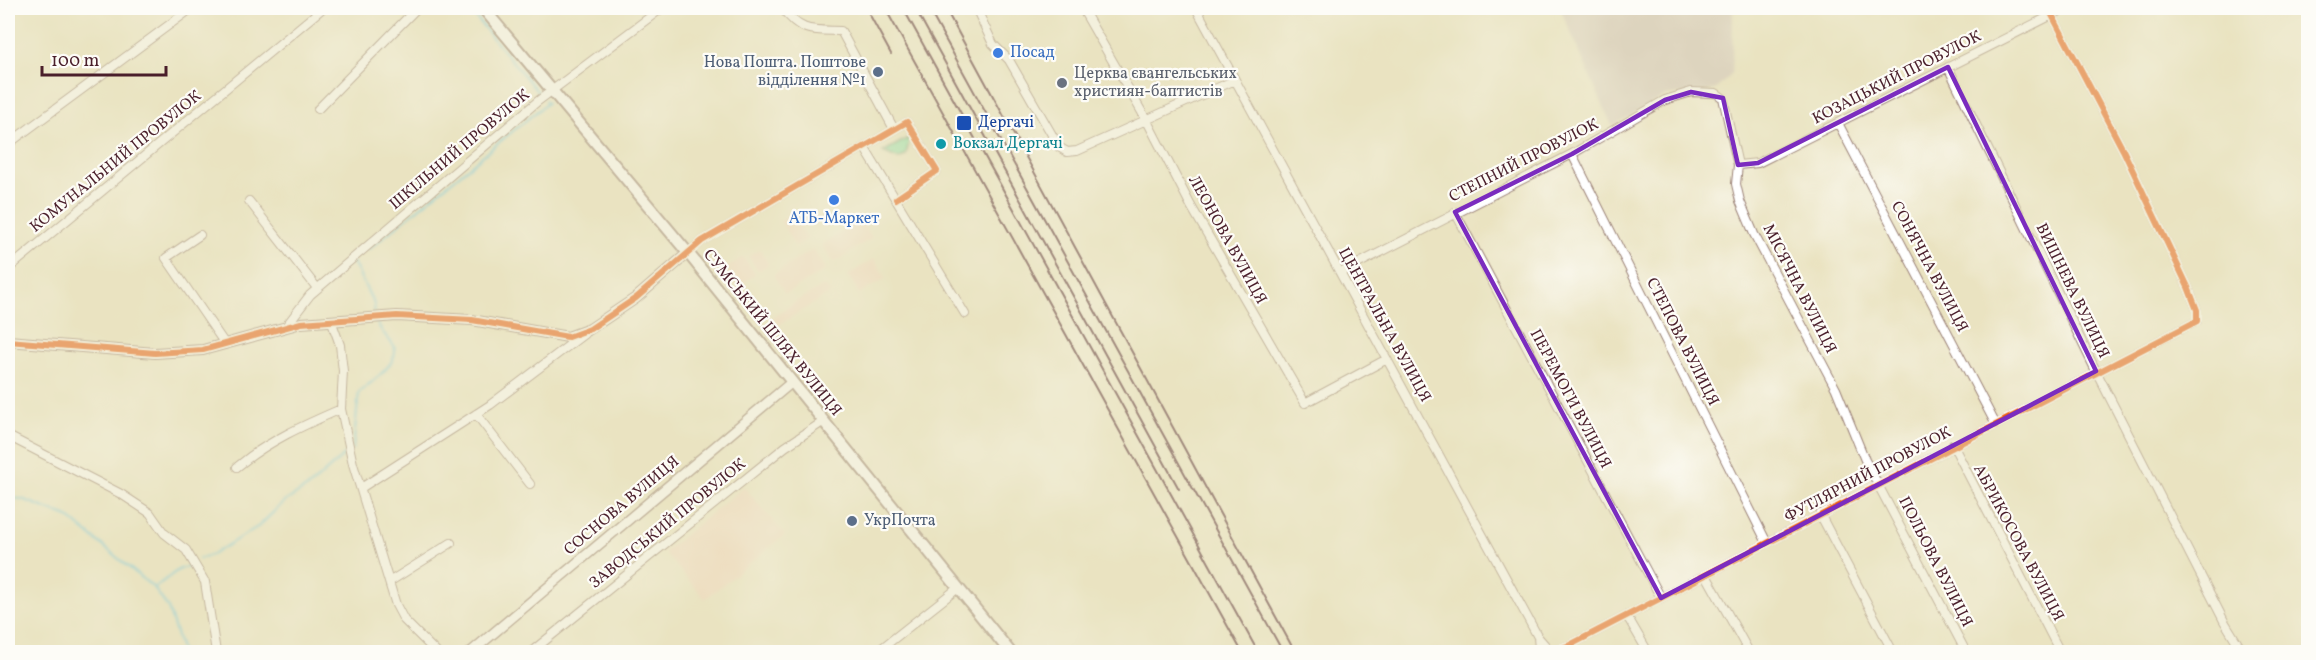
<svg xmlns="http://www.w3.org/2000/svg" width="2316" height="660" font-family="Vollkorn,serif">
	<rect width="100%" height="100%" fill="#fdfcf7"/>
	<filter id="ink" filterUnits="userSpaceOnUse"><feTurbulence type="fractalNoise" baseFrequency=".0167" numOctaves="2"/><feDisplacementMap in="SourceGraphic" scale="12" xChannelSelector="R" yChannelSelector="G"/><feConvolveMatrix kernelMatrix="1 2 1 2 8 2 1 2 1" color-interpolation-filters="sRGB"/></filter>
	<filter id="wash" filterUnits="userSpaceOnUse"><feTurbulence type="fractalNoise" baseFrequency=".008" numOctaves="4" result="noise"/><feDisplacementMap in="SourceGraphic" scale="24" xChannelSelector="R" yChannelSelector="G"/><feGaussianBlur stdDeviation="1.35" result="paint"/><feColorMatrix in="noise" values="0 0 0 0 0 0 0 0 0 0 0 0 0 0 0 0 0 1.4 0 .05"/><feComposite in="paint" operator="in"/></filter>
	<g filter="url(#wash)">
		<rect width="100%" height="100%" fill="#eae3c1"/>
		<path fill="#f2d5be" d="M792,214L807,239L795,246L780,221Z
			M860,220L872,238L834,263L822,245Z
			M760,249L769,265L758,271L748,256Z
			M813,249L826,270L785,294L773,275Z
			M743,257L756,274L740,285L727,268Z
			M874,259L886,278L859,294L848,275Z
			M824,286L831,293L778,325L772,319L793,303Z
			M744,487L785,535L705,599L664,552Z"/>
		<path fill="#cfc1ba" d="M1560,8H1631L1674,13L1733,8L1732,74L1715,90L1665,96L1612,126Z"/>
		<path fill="#86dfa4" stroke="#687f68" stroke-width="1.5" d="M910,137L906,155L899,159L883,152Z"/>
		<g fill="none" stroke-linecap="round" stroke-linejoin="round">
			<path stroke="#62c4e0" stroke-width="2" d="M468,8L541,96
				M369,249L547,103L545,100
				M353,262L374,304L375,316
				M353,449L359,392C369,384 404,360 393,345C387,336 381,333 377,322
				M8,498L22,499L68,517L154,588L168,608L182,652
				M199,559L213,554L259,526L284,502L311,485L344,455
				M154,588L178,570L189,566"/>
		</g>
	</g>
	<g filter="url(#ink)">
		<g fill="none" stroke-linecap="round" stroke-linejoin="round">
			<g stroke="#9a8176" stroke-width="10">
				<path id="minor" d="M782,8C801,33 811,30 841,31L894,129
					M976,8L993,44L1009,60L1059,147L1067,152L1077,151L1235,80
					M1082,8L1147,121L1191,206L1305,403L1387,359
					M1196,8L1538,637L1551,652
					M1948,67L2096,371L2224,621L2243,652
					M318,109L417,8
					M1838,123L1995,423
					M8,144L192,8
					M864,147L965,314
					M1572,154L1767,543
					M1738,165L1758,163L2066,8
					M249,201L317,288
					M1455,212L1661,598
					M200,235L166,258L225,344
					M688,253L702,241L907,122L937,171L896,199
					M8,269L323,8
					M1340,273L1572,154L1665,100L1691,92L1716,93L1723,98L1738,165L1736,184L1740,201L1754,234L1836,389L1865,460L1966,652
					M331,320L340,345L343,371L341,409L353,464L396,605L404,620L436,652
					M287,325L310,295L351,260L538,101L662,8
					M476,414L530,484
					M8,436L121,494L150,513L164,533L186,550L205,582L216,652
					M1953,445L2060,652
					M237,467C268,441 304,425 341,409
					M361,488L490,405L584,334
					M1820,514L1893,652
					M1706,575L1749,652
					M389,582L451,543
					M1627,616L1648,652
					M531,652L785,447L824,421
					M877,652L958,588
					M1537,652L1539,649L1538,637
					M1551,652L1570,645L2197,321V310L2188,287L2123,150L2052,15"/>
			</g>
			<g stroke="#9a8176" stroke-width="12">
				<path id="tertiary" d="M8,341L155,353L203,350L301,323L397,316L472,320L568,337L590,329L636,298L688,253
					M471,652L792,382"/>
			</g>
			<g stroke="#9a8176" stroke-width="14">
				<path id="secondary" d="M483,8L688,253L1010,652"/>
			</g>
			<use href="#minor" stroke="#fff" stroke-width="8"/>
			<use href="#tertiary" stroke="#fff" stroke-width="9"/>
			<use href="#secondary" stroke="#fff" stroke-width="10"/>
			<path stroke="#4a1f2b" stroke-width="2" d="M866,8L891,54
				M885,8L1242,652
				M903,8L1258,652
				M915,8L1179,489
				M928,8L1283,652
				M945,8L1295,652"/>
			<g stroke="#fdfcf7" stroke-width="10">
				<path id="cycleway" d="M8,341L155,353L203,350L301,323L397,316L472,320L568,337L590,329L636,298L702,241L907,122L937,171L896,199
					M1551,652L1570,645L2197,321V310L2188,287L2123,150L2052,15"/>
			</g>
			<use href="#cycleway" stroke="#e8590c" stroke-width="6"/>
		</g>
	</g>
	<path d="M0 0H2316V660H0ZM1948,67L2096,371L1661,598L1455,212L1572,154L1665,100L1691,92L1723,98L1738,165L1758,163Z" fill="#eae3c1" fill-opacity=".55" fill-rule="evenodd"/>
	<path fill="none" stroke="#7b2cbf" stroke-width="4.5" stroke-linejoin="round" d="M1948,67L2096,371L1661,598L1455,212L1572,154L1665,100L1691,92L1723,98L1738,165L1758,163Z"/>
	<g fill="#3f7fe0" stroke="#fdfcf7" stroke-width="2">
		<circle cx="998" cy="53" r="6"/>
		<circle cx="834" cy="200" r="6"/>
	</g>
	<g fill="#5c6f8a" stroke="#fdfcf7" stroke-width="2">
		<circle cx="878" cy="72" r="6"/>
		<circle cx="852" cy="521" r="6"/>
	</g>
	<circle fill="#6b7280" stroke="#fdfcf7" stroke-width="2" cx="1062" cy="83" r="6"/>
	<rect fill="#1a4fb4" stroke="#fdfcf7" stroke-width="2" x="956" y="115" width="16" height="16" rx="3"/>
	<circle fill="#0f9aa8" stroke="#fdfcf7" stroke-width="2" cx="941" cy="144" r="6"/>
	<g text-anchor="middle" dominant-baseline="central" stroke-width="4.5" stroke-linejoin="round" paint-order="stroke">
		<g font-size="16" fill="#366cbe" stroke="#fdfcf7" text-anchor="start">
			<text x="1010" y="53">Посад</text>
			<text x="834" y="219" text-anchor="middle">АТБ-Маркет</text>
		</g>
		<g font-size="16" fill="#4e5e75" stroke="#fdfcf7" text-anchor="end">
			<text x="866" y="63">Нова Пошта. Поштове<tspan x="866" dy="18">відділення №1</tspan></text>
			<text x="864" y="521" text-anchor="start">УкрПочта</text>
		</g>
		<g font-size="16" fill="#5b616d" stroke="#fdfcf7" text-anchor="start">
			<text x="1074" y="74">Церква євангельських<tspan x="1074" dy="18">християн-баптистів</tspan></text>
		</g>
		<g font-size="16" fill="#4a1f2b" stroke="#fdfcf7">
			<text transform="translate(1897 78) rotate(-27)">КОЗАЦЬКИЙ ПРОВУЛОК</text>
			<text transform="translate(460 150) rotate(-40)">ШКІЛЬНИЙ ПРОВУЛОК</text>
			<text transform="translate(1524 161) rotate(-27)">СТЕПНИЙ ПРОВУЛОК</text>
			<text transform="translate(116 162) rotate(-39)">КОМУНАЛЬНИЙ ПРОВУЛОК</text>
			<text transform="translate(1227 240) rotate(61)">ЛЕОНОВА ВУЛИЦЯ</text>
			<text transform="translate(1929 267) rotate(62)">СОНЯЧНА ВУЛИЦЯ</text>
			<text transform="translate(1799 289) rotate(63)">МІСЯЧНА ВУЛИЦЯ</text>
			<text transform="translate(2072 291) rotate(64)">ВИШНЕВА ВУЛИЦЯ</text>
			<text transform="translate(1384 325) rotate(61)">ЦЕНТРАЛЬНА ВУЛИЦЯ</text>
			<text transform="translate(772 333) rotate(51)">СУМСЬКИЙ ШЛЯХ ВУЛИЦЯ</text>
			<text transform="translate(1682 342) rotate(63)">СТЕПОВА ВУЛИЦЯ</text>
			<text transform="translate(1570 399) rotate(62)">ПЕРЕМОГИ ВУЛИЦЯ</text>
			<text transform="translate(1868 475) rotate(-28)">ФУТЛЯРНИЙ ПРОВУЛОК</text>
			<text transform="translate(622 506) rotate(-40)">СОСНОВА ВУЛИЦЯ</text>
			<text transform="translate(668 524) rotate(-39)">ЗАВОДСЬКИЙ ПРОВУЛОК</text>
			<text transform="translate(2018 543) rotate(62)">АБРИКОСОВА ВУЛИЦЯ</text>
			<text transform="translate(1935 562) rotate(63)">ПОЛЬОВА ВУЛИЦЯ</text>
		</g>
		<g font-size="16" fill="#164399" stroke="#fdfcf7" text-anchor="start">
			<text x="978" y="123">Дергачі</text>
		</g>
		<g font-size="16" fill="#0d838f" stroke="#fdfcf7" text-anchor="start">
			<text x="953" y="144">Вокзал Дергачі</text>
		</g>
	</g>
	<rect width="2316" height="660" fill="none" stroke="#fdfcf7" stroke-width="30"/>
	<path d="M42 66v9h124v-9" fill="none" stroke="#4a1f2b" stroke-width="3"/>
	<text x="51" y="66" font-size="18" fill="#4a1f2b" stroke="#fdfcf7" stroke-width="4.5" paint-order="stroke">100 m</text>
</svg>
